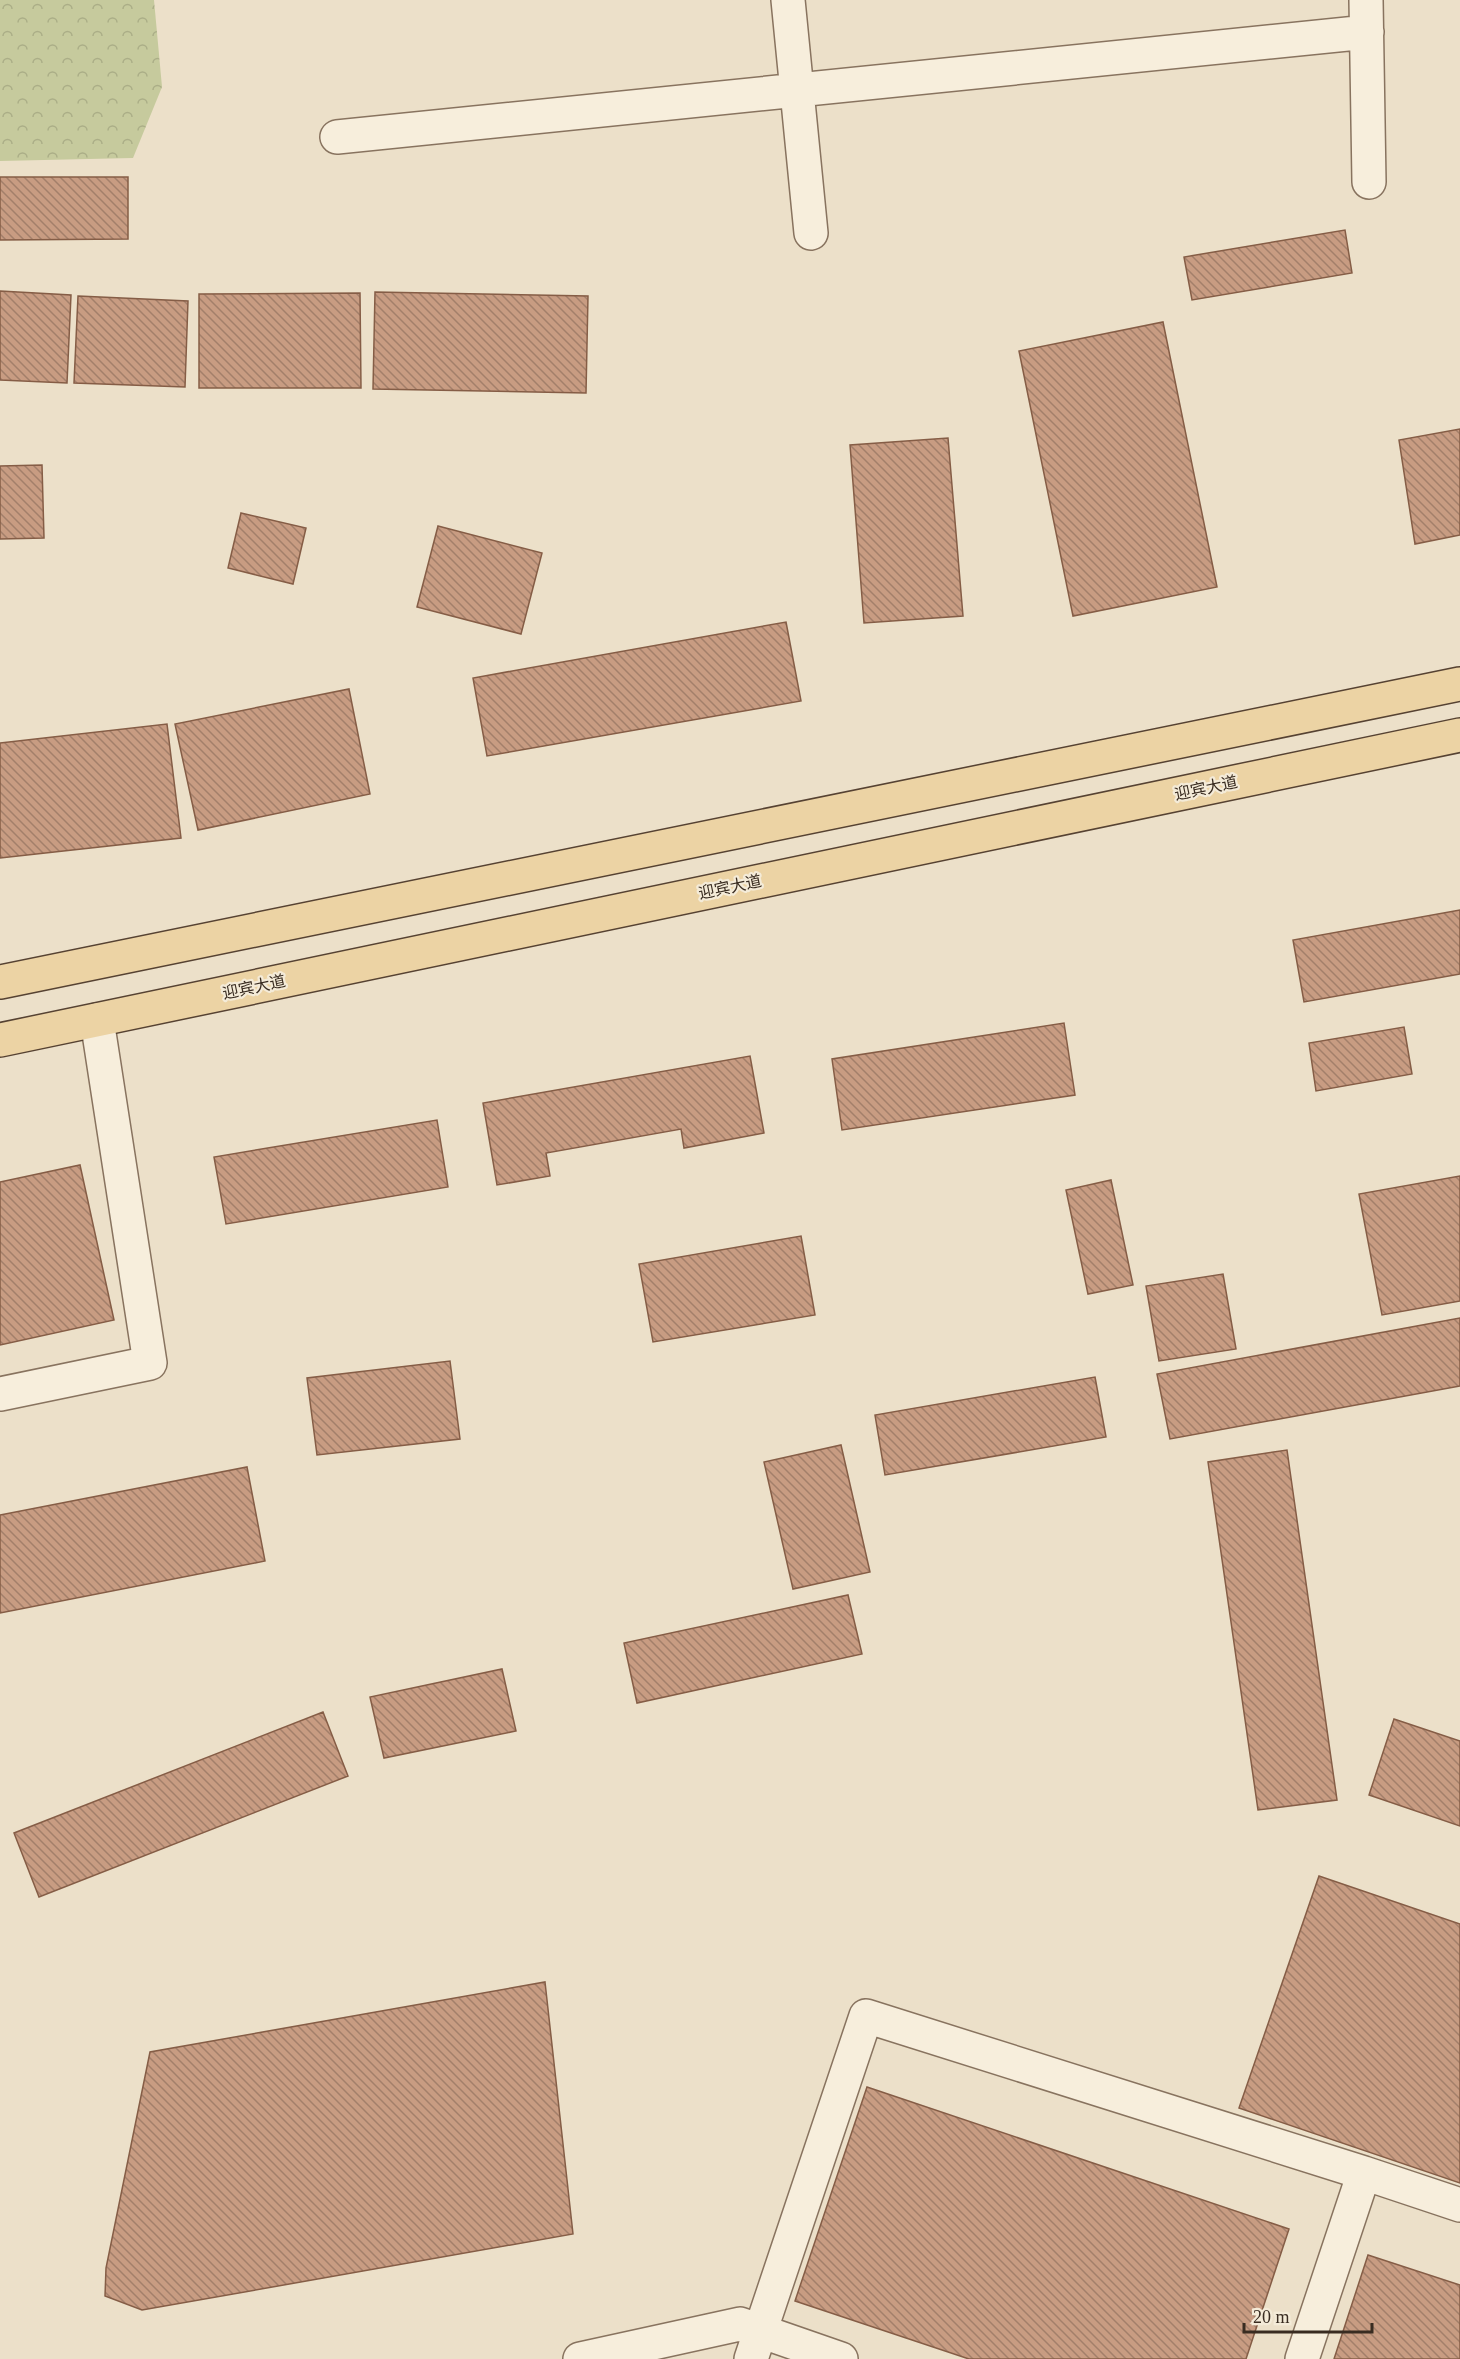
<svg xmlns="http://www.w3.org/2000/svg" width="1460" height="2359" font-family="'Times New Roman','Noto Sans SC',serif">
	<defs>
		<pattern id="forest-crowns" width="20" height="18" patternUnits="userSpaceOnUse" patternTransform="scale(1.5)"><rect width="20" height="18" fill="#c6ca9d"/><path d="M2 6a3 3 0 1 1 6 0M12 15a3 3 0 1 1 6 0" fill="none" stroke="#abae87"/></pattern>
		<pattern id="building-back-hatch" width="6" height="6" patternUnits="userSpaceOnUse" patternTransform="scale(1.5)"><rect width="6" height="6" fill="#c89c82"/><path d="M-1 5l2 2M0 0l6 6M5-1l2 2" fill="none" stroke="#a37f6a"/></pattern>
	</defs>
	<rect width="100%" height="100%" fill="#ece0c9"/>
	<path fill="url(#forest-crowns)" d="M0,0H154L162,87L133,158L0,161Z"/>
	<path fill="url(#building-back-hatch)" stroke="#855d46" stroke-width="1.5" d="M0,177H128V239L0,240Z
		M1345,230L1352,273L1192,300L1184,257Z
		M0,291L71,295L67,383L0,380Z
		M375,292L588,296L586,393L373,389Z
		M360,293L361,388H199V294Z
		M78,296L188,301L185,387L74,383Z
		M1163,322L1217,587L1073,616L1019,351Z
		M1460,429V535L1415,544L1399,440Z
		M948,438L963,616L864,623L850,445Z
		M42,465L44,538L0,539V466Z
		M241,513L306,528L293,584L228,568Z
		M438,526L542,553L521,634L417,607Z
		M786,622L801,701L487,756L473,678Z
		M349,689L370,794L198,830L175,724Z
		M167,724L181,838L0,858V743Z
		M1460,910V974L1304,1002L1293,940Z
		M1064,1023L1075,1095L842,1130L832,1059Z
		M1404,1027L1412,1074L1316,1091L1309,1043Z
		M750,1056L764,1133L684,1148L681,1129L546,1153L550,1176L497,1185L483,1103Z
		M437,1120L448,1187L226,1224L214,1157Z
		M80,1165L114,1320L0,1345V1182Z
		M1460,1176V1301L1382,1315L1359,1194Z
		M1111,1180L1133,1285L1088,1294L1066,1190Z
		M801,1236L815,1315L653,1342L639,1264Z
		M1223,1274L1236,1349L1159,1361L1146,1286Z
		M1460,1318V1386L1170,1439L1157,1374Z
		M450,1361L460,1439L317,1455L307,1378Z
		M1095,1377L1106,1437L885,1475L875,1415Z
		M841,1445L870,1572L793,1589L764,1462Z
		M1287,1450L1337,1800L1258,1810L1208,1462Z
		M247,1467L265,1561L0,1613V1515Z
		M848,1595L862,1654L637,1703L624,1643Z
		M502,1669L516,1731L384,1758L370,1697Z
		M323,1712L348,1776L39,1897L14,1833Z
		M1394,1719L1460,1741V1826L1369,1795Z
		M1319,1876L1460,1924V2183L1239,2108Z
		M545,1982L573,2234L142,2310L105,2296L106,2268L150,2052Z
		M867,2087L1289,2229L1246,2359H969L795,2301Z
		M1368,2255L1460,2285V2359H1334Z"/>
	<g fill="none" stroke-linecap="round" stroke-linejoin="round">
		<g stroke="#88735f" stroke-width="36">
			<path id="minor" d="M788,0L811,233
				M1366,0L1369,182
				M337,137L1367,32
				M0,1394L150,1363L97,1020
				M580,2359L740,2324L841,2359
				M751,2359L866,2016L1364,2173
				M1302,2359L1364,2173L1460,2205"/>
		</g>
		<g stroke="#564232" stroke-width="36">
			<path id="major" d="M0,982L1460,684
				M0,1040L1460,735"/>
		</g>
		<use href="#minor" stroke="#f7eedc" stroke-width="33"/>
		<use href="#major" stroke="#ecd3a4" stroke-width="33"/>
	</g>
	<g text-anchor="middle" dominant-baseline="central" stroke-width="4.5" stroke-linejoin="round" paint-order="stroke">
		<g font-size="16" fill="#392c21" stroke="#f4ebd8">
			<text transform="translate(1206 788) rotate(-12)">迎宾大道</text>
			<text transform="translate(730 887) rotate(-12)">迎宾大道</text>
			<text transform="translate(254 987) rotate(-12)">迎宾大道</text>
		</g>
	</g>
	<path d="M1244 2323v9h128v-9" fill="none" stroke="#392c21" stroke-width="3"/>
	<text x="1253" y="2323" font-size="18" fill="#392c21" stroke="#f4ebd8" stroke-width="4.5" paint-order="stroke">20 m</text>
</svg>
